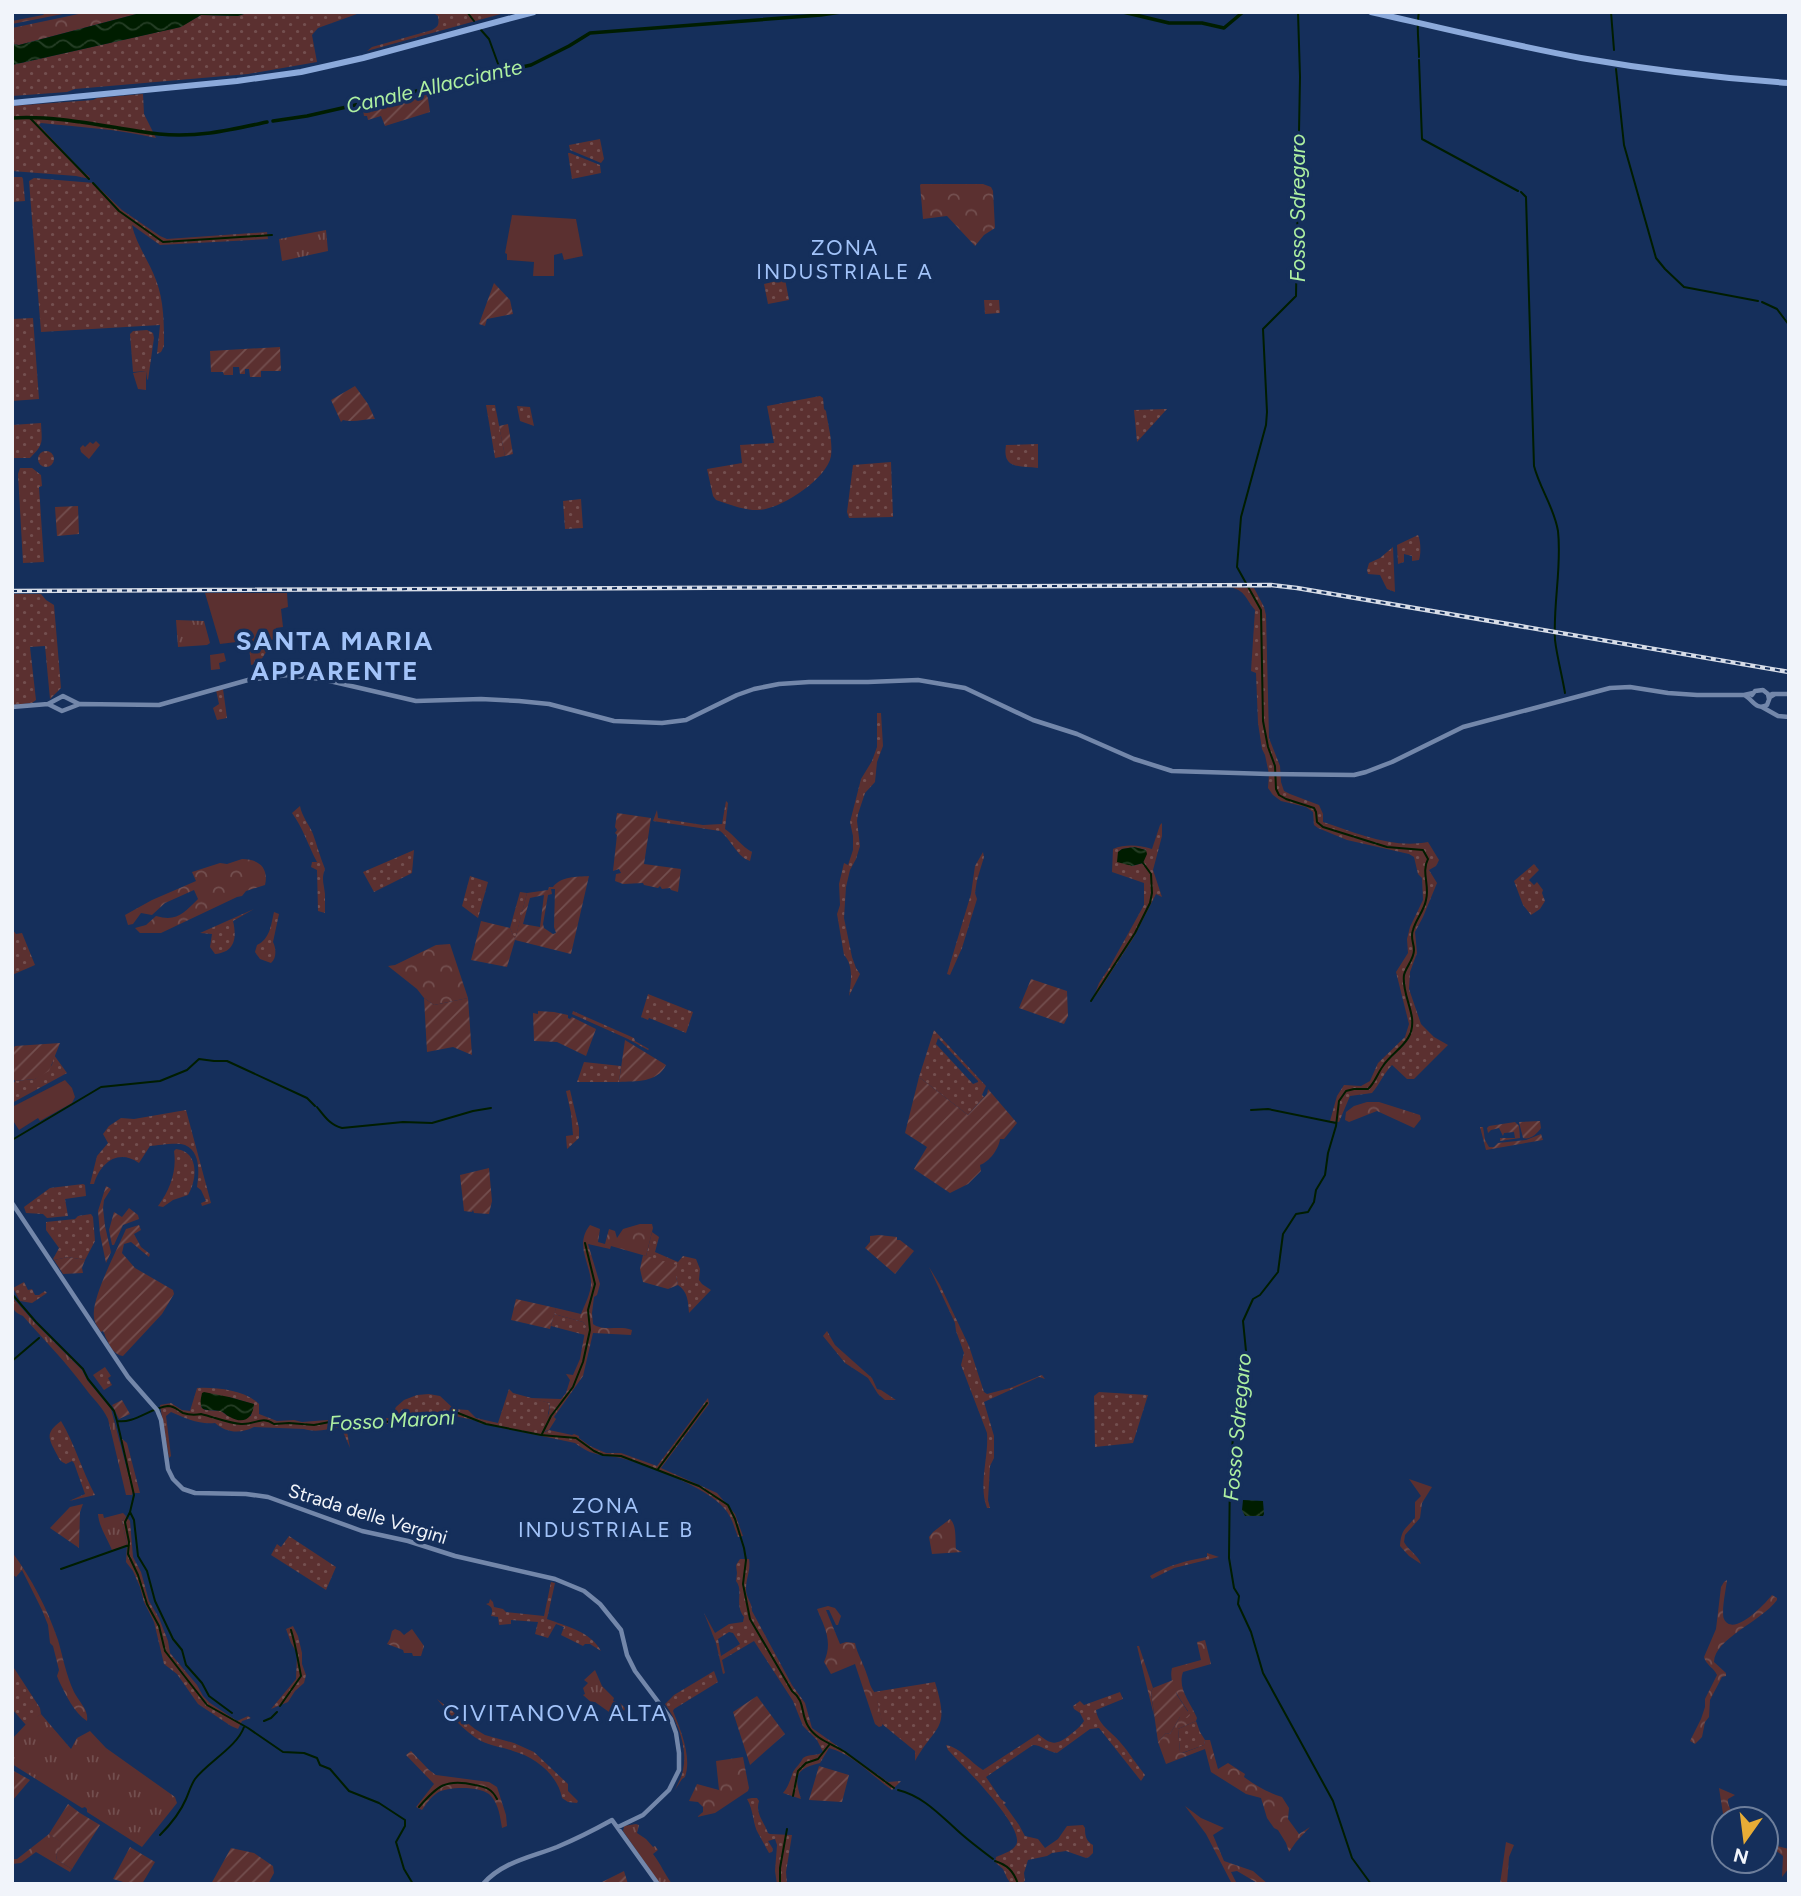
<svg xmlns="http://www.w3.org/2000/svg" width="1801" height="1896" font-family="Figtree,sans-serif">
	<defs>
		<pattern id="grass-dots" width="8" height="8" patternUnits="userSpaceOnUse" patternTransform="scale(1.75)"><rect width="8" height="8" fill="#5b3030"/><path d="M2 2h.1M6 6h.1" fill="none" stroke="#734f4f" stroke-width="1.8" stroke-linecap="round"/></pattern>
		<pattern id="forest-crowns" width="20" height="18" patternUnits="userSpaceOnUse" patternTransform="scale(1.75)"><rect width="20" height="18" fill="#5b3030"/><path d="M2 6a3 3 0 1 1 6 0M12 15a3 3 0 1 1 6 0" fill="none" stroke="#734f4f"/></pattern>
		<pattern id="park-tufts" width="24" height="20" patternUnits="userSpaceOnUse" patternTransform="scale(1.75)"><rect width="24" height="20" fill="#5b3030"/><path d="M3 7l-1-3M5 7V3M7 7l1-3M15 17l-1-3M17 17v-4M19 17l1-3" fill="none" stroke="#734f4f"/></pattern>
		<pattern id="garden-furrows" width="10" height="10" patternUnits="userSpaceOnUse" patternTransform="scale(1.75)"><rect width="10" height="10" fill="#5b3030"/><path d="M-1 1l2-2M0 10L10 0M9 11l2-2" fill="none" stroke="#734f4f"/></pattern>
		<pattern id="water-waves" width="16" height="10" patternUnits="userSpaceOnUse" patternTransform="scale(1.75)"><rect width="16" height="10" fill="#001d00"/><path d="M0 5q4-4 8 0t8 0" fill="none" stroke="#263e26"/></pattern>
	</defs>
	<rect width="100%" height="100%" fill="#152f5b"/>
	<path fill="url(#grass-dots)" fill-rule="evenodd" d="M250,12H357V14L318,28L312,35L317,62L248,74L75,89L67,92L12,96V65L180,27L201,15L238,16Z
		M432,12H508L367,51L372,47L432,30C439,26 439,24 438,16Z
		M143,94L144,114L156,138C118,129 79,127 41,123L39,125L83,172L89,176L90,179L76,176L12,171V106L93,100L97,98Z
		M600,139L604,159L601,163L570,150L569,145Z
		M568,153H570L600,165L601,173L572,179Z
		M12,177H22L23,179L25,201L12,202Z
		M34,178L94,183L122,210L160,236L167,239L267,232L268,239L160,245L132,225C136,244 149,261 156,280C164,301 164,324 164,346L161,352L157,354L160,325L41,332L29,181Z
		M785,279L789,300L768,304L764,284Z
		M984,300H999L1000,313L985,314Z
		M33,318L39,399L12,401V319Z
		M147,330L153,333L154,338L148,380L147,379L146,371L133,372L130,334L133,331Z
		M820,396L823,398L824,409L826,411C828,425 833,442 831,456C827,479 781,509 759,510C745,511 729,504 716,500L713,496L707,469L742,463L740,445L774,443L767,406Z
		M486,405H495L505,456L495,458Z
		M517,406L530,407L534,426L520,421Z
		M1167,409L1137,442L1134,410Z
		M41,423C42,443 44,444 30,458H12V425Z
		M1038,444V468C1019,466 1002,469 1006,445Z
		M38 459a8 8 0 1 1 16 0a8 8 0 1 1-16 0Z
		M891,462L893,517L849,518L847,512L853,465Z
		M20,468H32L41,475L42,486L39,487L44,562L23,563L18,474Z
		M581,499L583,528L565,529L563,501Z
		M1418,535C1421,541 1421,554 1419,560L1412,561V556L1404,554V562L1398,564L1397,545Z
		M1393,547L1395,592L1387,589L1380,575L1368,574L1367,570L1369,563L1380,558Z
		M1230,587L1254,588L1264,607L1266,615L1269,738L1280,766L1281,782L1284,791L1290,794L1319,805L1323,814V822C1357,833 1392,849 1428,842L1439,860L1436,866L1429,870L1437,883L1423,917L1415,932L1417,953L1410,972L1409,989L1421,1024L1434,1037L1448,1045L1414,1079H1407L1392,1065C1383,1074 1380,1084 1372,1093L1350,1096L1339,1122L1330,1121L1337,1096L1344,1085L1361,1086L1370,1081L1378,1063L1405,1037L1409,1024L1396,972L1408,953L1407,939L1410,927L1423,900L1422,878L1418,874L1414,857L1409,854L1347,840L1318,828L1314,825L1313,812L1306,807L1281,801L1273,795L1268,788L1269,774L1265,755L1262,749L1258,723L1256,673L1251,671L1255,610C1245,598 1246,591 1230,587Z
		M12,594H41L46,600L54,605L61,688L50,699L45,646L30,647L36,700L32,703L12,705Z
		M272,643L259,663L251,665L249,646Z
		M223,689L227,718L217,720L213,708L219,704L216,690Z
		M877,713H881L883,746L877,762L875,782L865,793L858,814L857,821L860,846L856,859L850,870L846,887L844,918L852,957L856,968L860,974L849,996C851,982 854,966 844,955L837,914L840,905L839,884L844,863L848,865L853,850V836L850,822L861,779L872,761L877,747Z
		M726,801L728,803L725,829C735,836 742,847 752,852L750,861C737,857 731,839 720,831L653,821L657,810L658,818L703,825L722,824Z
		M300,806C302,817 309,824 313,834C317,845 320,857 325,869C321,879 324,884 325,894C325,900 325,907 325,913L318,911L317,870L311,867L312,862H317C308,845 303,828 292,813Z
		M1162,823V836L1153,870L1162,897L1156,894L1134,937L1099,991L1093,999L1099,983L1109,968L1144,905V883L1112,872L1113,849C1126,844 1139,845 1152,849L1160,825ZM1134,847L1146,850L1143,863L1132,866L1118,852L1122,849Z
		M414,850L412,873L374,892L363,872Z
		M983,852L984,857L977,880L975,893L977,899L962,948L950,975L947,974L971,894L975,866Z
		M1534,864L1539,870L1529,880L1534,885L1537,882L1543,890L1542,893L1545,901L1540,909L1531,915L1523,905L1514,881Z
		M470,876L488,882L478,918L462,906Z
		M520,892L527,893L515,940L510,928Z
		M254,909L233,921C237,938 235,952 215,954L210,947L212,934L200,933Z
		M274,912L279,914L273,942C276,948 277,958 271,963L260,959L255,952L257,945C270,939 271,925 274,912Z
		M12,929L16,934L22,933L35,965L12,975Z
		M648,994L693,1012L686,1033L649,1018L648,1020L641,1017Z
		M573,1011L634,1038L635,1041L649,1049L648,1050L628,1039L572,1014Z
		M934,1030L986,1086L982,1095L984,1097L968,1115L919,1077ZM938,1038L978,1081V1082L973,1084L936,1044Z
		M54,1055L67,1073L12,1103V1086L15,1081L35,1079L52,1065Z
		M584,1062L621,1066L619,1082H577Z
		M570,1090L579,1128V1138L567,1149L566,1136L573,1135L571,1113L566,1091Z
		M186,1110L211,1203L202,1206L201,1203L206,1201L201,1190L197,1187C199,1173 201,1152 185,1145C178,1142 159,1145 150,1146L139,1163C118,1148 100,1163 94,1184H90L97,1156L108,1143L103,1134L109,1126L121,1118L134,1119Z
		M176,1149C200,1152 197,1180 188,1195L173,1200L163,1207L158,1206C170,1190 177,1171 174,1151Z
		M83,1184L85,1185L86,1196L65,1199L68,1216L47,1218L43,1214L26,1213L24,1207L50,1188Z
		M91,1214L93,1217L95,1241L85,1260L68,1257L54,1260L53,1259L59,1248L46,1230V1222L75,1219L78,1216Z
		M652,1232L659,1237L655,1252L678,1262L683,1256L696,1259L700,1269L699,1280L702,1284L711,1290L689,1313C688,1301 688,1292 678,1285L676,1276L646,1256Z
		M929,1267L940,1285L969,1346L984,1392L987,1394L1010,1388L1042,1375L1045,1379L1039,1377L984,1402L994,1436V1458L990,1466L988,1500L990,1508H987C978,1485 989,1457 987,1433L961,1365L964,1353L956,1331L955,1323Z
		M24,1282L28,1290L32,1289L35,1295H39L45,1291L47,1293L32,1303L20,1301L13,1288Z
		M554,1314L583,1322L586,1326L585,1335L551,1326Z
		M827,1331L835,1345L872,1378L877,1389L881,1390L896,1400H885L878,1394L868,1378L845,1363L823,1336Z
		M105,1367L111,1376L108,1378L112,1385L104,1390L93,1375Z
		M197,1388C216,1387 245,1390 259,1404V1414L277,1421L294,1420L302,1422L340,1419L391,1418L396,1407L404,1400L417,1395L429,1394L440,1396L454,1409L468,1410L476,1418L498,1423L509,1389L513,1393L550,1403L545,1432L549,1430L572,1435L574,1434L579,1436V1438L590,1446L606,1453H621L657,1466L708,1398L709,1404L661,1468L717,1493L735,1514L743,1536L738,1537C734,1527 732,1517 724,1508C706,1487 648,1465 621,1458C600,1454 594,1457 575,1443L479,1423L478,1421L455,1416L396,1424H349L346,1426L350,1448L341,1427C329,1429 316,1433 304,1429L254,1427C241,1434 226,1433 215,1423C200,1425 185,1418 171,1412L166,1416L171,1456L169,1458L160,1405L171,1403L182,1410L190,1411ZM229,1397L253,1404L251,1416H228L221,1411L205,1410L201,1407V1398Z
		M1099,1392L1148,1395L1133,1443L1095,1447L1094,1396Z
		M61,1421C75,1444 82,1471 95,1495L69,1501L85,1494L74,1463L72,1461L66,1464C59,1461 59,1458 55,1451C47,1436 47,1432 61,1421Z
		M121,1438L127,1443L140,1493H134Z
		M126,1516L130,1521L133,1557L141,1572L149,1601L159,1618L168,1641L170,1653L197,1685L203,1696L210,1703L237,1721L248,1716L251,1718L242,1721L238,1729L231,1726L198,1704L177,1674L164,1664L154,1622L144,1602L140,1587L133,1571L126,1562L127,1545L122,1521Z
		M289,1536L336,1567L326,1590L271,1555L277,1544L281,1547Z
		M1207,1553L1219,1557L1174,1568L1152,1579L1150,1576C1168,1565 1186,1561 1207,1557Z
		M740,1559H749C751,1570 746,1578 746,1589C746,1598 752,1602 752,1611L792,1685L805,1703L812,1728L888,1782L901,1781L892,1790C872,1776 853,1754 829,1748L820,1763C795,1769 794,1776 801,1799L783,1793C789,1786 790,1780 793,1772C796,1767 800,1764 803,1758C810,1753 816,1757 823,1752L817,1740L803,1726L793,1701L754,1641L722,1660L725,1673L723,1674L716,1643L704,1613L715,1633L729,1624L743,1622L744,1617C734,1604 744,1591 736,1581L737,1573L736,1565ZM729,1632L733,1633L740,1644L721,1656L718,1639Z
		M551,1582L555,1583L547,1619C566,1626 591,1632 601,1651L590,1644H585L583,1646L561,1635L564,1627L556,1624L548,1638L535,1634L538,1622L511,1620V1624L499,1625L498,1617L491,1616C493,1610 493,1607 486,1604L489,1603L490,1599L493,1602L494,1607L503,1609L506,1612L544,1616Z
		M293,1626L298,1636L302,1653V1664L306,1675L304,1683L295,1691L288,1702L271,1709L296,1679L297,1653L291,1643L286,1629Z
		M12,1665L40,1708L41,1714L26,1725L12,1709Z
		M714,1671L718,1682L674,1709L673,1711C681,1731 692,1757 685,1777L682,1779L675,1790C677,1785 682,1777 683,1770C688,1748 678,1722 665,1704L674,1695Z
		M935,1682C950,1731 937,1723 915,1761V1751L882,1724C882,1719 876,1695 874,1692Z
		M1120,1692L1123,1699L1096,1710C1098,1725 1111,1731 1120,1742C1129,1752 1136,1764 1145,1775L1141,1781L1099,1728L1090,1729L1057,1753C1048,1752 1041,1745 1033,1745L986,1777L1001,1799L1006,1803L1004,1804L1019,1825L1025,1836L1038,1839L1045,1848L1058,1839L1067,1826L1083,1825L1085,1828C1085,1836 1086,1841 1093,1845V1853L1089,1857L1086,1858L1066,1851L1052,1853L1047,1856L1028,1860L1024,1873L1025,1881L1020,1884H1011L1007,1878L1003,1869L995,1862L996,1857C1003,1854 1016,1850 1017,1842C1020,1822 962,1765 948,1750L946,1745C961,1748 970,1762 983,1770L1038,1734C1052,1746 1057,1745 1071,1734C1076,1730 1080,1727 1084,1721L1080,1713L1074,1709L1073,1706L1080,1701L1084,1705Z
		M437,1699L475,1729L485,1735L514,1743L534,1752L568,1784V1791L578,1801L577,1803L568,1802L562,1798C558,1775 535,1757 513,1751C502,1747 491,1746 481,1741C463,1731 450,1714 437,1699Z
		M1196,1721L1200,1732L1205,1740L1204,1745L1182,1753L1180,1752L1178,1729Z
		M752,1798H757L759,1801C755,1814 764,1821 768,1833L770,1834L792,1835L786,1872L787,1884H777L775,1871L777,1845L775,1839L768,1841L773,1849L772,1852L769,1853C765,1846 762,1840 758,1833C753,1825 754,1811 747,1799Z"/>
	<path fill="url(#forest-crowns)" d="M46,12H73L12,24V21L43,15Z
		M88,12H144L19,45L12,44V28Z
		M921,184H983L991,187L993,191L995,228L984,235L975,246L947,216L923,219L920,185Z
		M242,859C259,859 269,868 265,885L246,891L242,896L237,897L161,933H140L135,928L146,925L156,916C177,922 184,913 198,899L194,890L165,903L152,915L141,913L133,924L128,925L125,915L152,900L196,881L192,872L220,863L227,864Z
		M450,944L468,998L434,1005L424,998L417,989L388,966L395,965L436,945Z
		M1367,1102H1379L1420,1115L1421,1119L1414,1128L1377,1111L1349,1122L1345,1120L1346,1112L1354,1106Z
		M640,1224H652L653,1228L646,1256L611,1246L610,1249L588,1244L600,1284L597,1295L594,1297L592,1313L593,1324C604,1332 619,1325 632,1330L631,1335L593,1333L583,1376L554,1417L556,1419L549,1430L541,1432L549,1413L550,1403L529,1398L561,1399L566,1393L570,1380L566,1374L573,1375L580,1359L586,1326L583,1322L554,1314L556,1308L581,1314C585,1304 592,1291 591,1281C589,1261 575,1244 590,1225L600,1229L598,1242L605,1244L609,1229L615,1231L617,1238L623,1229Z
		M1409,1479L1432,1487L1422,1503L1420,1518L1405,1535L1404,1542C1409,1551 1418,1555 1421,1564L1409,1556L1400,1546C1401,1530 1405,1529 1415,1518V1502L1421,1496Z
		M950,1519C957,1525 955,1540 956,1549L962,1552L932,1554L929,1537L933,1532Z
		M12,1552C32,1579 47,1608 58,1640C63,1657 66,1675 74,1692C79,1702 89,1710 87,1721C74,1713 66,1695 59,1681L57,1676L59,1670L53,1646L50,1643L48,1625L42,1610L22,1570L16,1577L12,1574Z
		M1727,1580C1726,1589 1721,1612 1724,1619C1733,1638 1765,1604 1772,1595L1777,1598V1600C1761,1622 1715,1638 1714,1662L1726,1673V1676L1722,1677L1710,1700L1709,1717L1705,1722L1702,1737L1695,1744L1690,1741L1701,1719L1705,1707V1699L1717,1675C1714,1668 1706,1665 1704,1657L1716,1629L1721,1587L1724,1582Z
		M828,1606L835,1608L841,1616L838,1625H836L829,1610H826L840,1644L846,1642L855,1643C857,1654 864,1664 867,1675C870,1683 870,1688 877,1695C877,1706 883,1716 882,1726L879,1727L875,1724L855,1664L831,1674L824,1662C833,1642 825,1628 817,1609Z
		M395,1629L400,1631L404,1635L412,1629L424,1646L421,1656H413L412,1653H404L403,1650L387,1644L390,1639L392,1631Z
		M1205,1640L1211,1664L1183,1672C1177,1689 1191,1703 1197,1718L1196,1721L1178,1729L1180,1752L1183,1753L1204,1745L1205,1740H1210L1218,1769L1228,1763L1245,1774L1244,1777C1256,1786 1269,1793 1282,1797L1289,1808L1288,1819L1299,1834L1310,1827L1296,1842L1289,1852L1286,1843L1278,1830L1274,1828L1267,1818L1261,1798L1246,1794L1211,1772L1205,1749L1166,1764L1158,1742L1166,1733L1170,1734L1180,1717L1188,1711C1180,1699 1168,1684 1172,1668L1201,1660L1197,1642Z
		M1137,1646H1139L1153,1688L1151,1692L1154,1716Z
		M411,1751L429,1770L436,1775L489,1782L497,1787L506,1815L507,1826L502,1828C500,1817 499,1805 491,1796C483,1786 448,1786 437,1793C431,1797 426,1804 422,1810L416,1807L434,1784L406,1755Z
		M743,1757L749,1788L748,1791L715,1813L697,1817L703,1812V1807L698,1802L689,1801L697,1784L719,1790L716,1761Z
		M1719,1788L1735,1795L1728,1799C1727,1805 1733,1812 1733,1819L1724,1820Z
		M1185,1806L1201,1818L1224,1828L1213,1835L1224,1861L1253,1871L1268,1884H1259L1237,1871L1231,1872L1237,1884H1232L1206,1834Z
		M49,1834L63,1843L56,1855L57,1860L72,1869L70,1872L36,1852L21,1863L12,1864V1859H17Z
		M1506,1842L1514,1845L1509,1857L1507,1884H1500Z
		M1773,1845L1789,1849V1868L1782,1877L1783,1856L1774,1849Z"/>
	<path fill="url(#park-tufts)" d="M326,230L328,251L282,261L279,239Z
		M146,371V390L138,389L133,373Z
		M96,441L100,445L89,459L81,452L80,448L83,445L85,447L90,442L93,444Z
		M176,620L204,621L210,643L207,645L178,647Z
		M224,653L226,661L219,663L220,669L211,670L210,655Z
		M12,1297L35,1323L82,1370L87,1380L111,1409L133,1492L132,1495H126L108,1419C102,1406 93,1399 85,1388C66,1362 44,1340 23,1316C13,1312 12,1308 12,1297Z
		M123,1513L126,1516L122,1521L127,1545L112,1550C107,1538 99,1527 98,1514H103L104,1518Z
		M595,1670L602,1686L614,1698L613,1701L620,1703L627,1710L609,1712L595,1702L592,1703L583,1695L585,1694L583,1688L588,1683L584,1680Z
		M41,1714L71,1749L77,1738L90,1731L106,1748L175,1797L177,1803L142,1847L87,1812V1809L85,1807L82,1808L12,1764V1739L28,1722Z
		M636,1824L639,1825L637,1833L646,1839L653,1847L655,1846L658,1850L653,1854C662,1866 664,1873 672,1884H660L623,1831L624,1826Z"/>
	<path fill="url(#garden-furrows)" fill-rule="evenodd" d="M427,92L430,112L385,126L381,116L368,120L367,116H364L363,110Z
		M494,283L510,300L513,314L487,319L485,326L479,324Z
		M280,347L281,371H261V377H250L249,369H245V374H240L239,367H233V375H224L223,372H211L210,351Z
		M355,386L368,404L375,419C363,419 354,423 343,420L341,422L331,400Z
		M508,424L513,454L505,456L499,426Z
		M78,506L79,534L57,536L55,507Z
		M617,813L651,818L644,864L681,869L678,892L671,890L670,888L662,889L660,886L658,888L644,885L643,883L623,884L615,881L616,874L621,873L619,869L613,871L617,835L615,833L617,830L615,827Z
		M589,876L571,954L515,940L507,967L471,960L481,921L510,928L515,939L527,893L548,890L549,887H553C561,876 577,877 589,876ZM551,889H555L554,927L556,933L553,934L544,928L543,924L548,895L552,894ZM544,895L540,927L523,924L530,898Z
		M1031,979L1067,991L1068,1016L1064,1024L1019,1008Z
		M424,998L434,1005L468,998L472,1055L453,1047L427,1052Z
		M538,1011L554,1012L568,1015V1018L570,1019L572,1017L596,1029L586,1056L557,1042L534,1041L533,1013L538,1014Z
		M625,1040L666,1065C657,1083 636,1081 619,1082Z
		M60,1043L49,1071L35,1079L15,1081L13,1078V1049L15,1046Z
		M919,1077L968,1115L987,1094L988,1089L1017,1123L1004,1139H1000C999,1149 989,1162 980,1165L981,1171L968,1184L950,1193L914,1169L927,1147L905,1133Z
		M1540,1121L1541,1128C1537,1134 1530,1140 1523,1138L1519,1122Z
		M1515,1122L1519,1126L1520,1138L1500,1141V1138H1515L1514,1132L1504,1133L1503,1136L1499,1128L1491,1130L1488,1133L1487,1128L1489,1126Z
		M1480,1127H1483L1485,1140L1489,1147H1494L1498,1143L1526,1140L1541,1134L1543,1140L1486,1150Z
		M489,1168L492,1201L489,1214L474,1213L473,1210L472,1212L464,1211L460,1175Z
		M106,1186L111,1189L104,1200L103,1208L105,1226L111,1252L106,1263L100,1234L98,1211Z
		M129,1208L138,1215L139,1219L123,1225L114,1245H112L109,1230L114,1212L122,1217Z
		M139,1225L141,1230L134,1234L141,1247L150,1254L149,1257L131,1242L124,1244L122,1253L135,1268L173,1290L174,1294L162,1314L123,1356C113,1355 109,1344 105,1336V1335L103,1331L101,1332C98,1327 94,1322 94,1317C91,1298 118,1248 126,1229Z
		M879,1235L897,1237V1240H900L914,1251L895,1274L865,1248L870,1242V1236Z
		M643,1255L677,1265L676,1276L678,1285L668,1289L643,1282L640,1269Z
		M68,1257L85,1260L82,1268L83,1273L63,1274L54,1260Z
		M516,1299L556,1308L550,1329L511,1320Z
		M122,1400L130,1414L119,1419L112,1405Z
		M83,1504L80,1512L79,1548L50,1528L70,1507Z
		M1173,1680L1177,1695L1190,1715L1187,1718L1180,1717L1170,1734L1166,1733L1158,1742L1151,1692L1153,1688Z
		M757,1696L785,1734L750,1765L733,1712Z
		M819,1766L849,1775L842,1802L809,1800Z
		M12,1770L30,1780L12,1801Z
		M68,1804L80,1813L100,1825L72,1869L57,1860L56,1855L62,1843L49,1834Z
		M130,1847L155,1862L142,1884H130L113,1879Z
		M231,1848L254,1853L273,1866L274,1873L268,1884H211Z
		M624,1871L628,1884H598Z"/>
	<path fill="#5b3030" d="M512,215L576,219L583,256L564,260L562,253L554,255V276H533L534,262L507,260V254L505,253Z
		M205,593H287L288,607L281,609L283,627L276,628L278,639L245,643V641L220,644Z
		M65,1080L72,1088L75,1097L72,1103L40,1121L38,1118L19,1130L12,1119V1107Z"/>
	<path fill="url(#water-waves)" d="M144,12H250L238,16L201,15L181,27L12,65V44L19,45Z
		M1134,847L1146,850L1147,854L1143,863L1132,866L1117,862L1118,852L1122,849Z
		M204,1392L229,1397L254,1404C253,1418 244,1425 230,1417C225,1415 226,1413 220,1411C215,1410 209,1411 203,1409C199,1405 201,1398 202,1393Z
		M1243,1500L1263,1501L1264,1514L1263,1516H1245L1242,1510Z"/>
	<g fill="none" stroke-linecap="round" stroke-linejoin="round">
		<path stroke="#001d00" stroke-width="2" d="M467,12L474,21
			M1298,12L1300,77L1296,296L1263,329L1267,412L1266,425L1241,517L1237,567L1261,610L1263,721L1268,747L1275,766L1276,789L1279,795L1286,799L1314,808L1316,812L1317,822L1323,827L1387,847L1423,850L1428,859C1421,872 1430,886 1426,900C1424,911 1416,919 1413,930C1410,938 1414,943 1414,950C1414,959 1406,967 1404,975C1402,989 1410,1004 1412,1018C1415,1043 1393,1050 1383,1066C1377,1074 1375,1083 1368,1089H1354L1346,1091L1339,1101L1336,1126L1328,1153L1325,1175L1316,1190L1314,1202L1308,1212L1296,1214L1283,1234L1278,1272L1260,1295L1253,1299L1243,1321L1246,1351L1239,1374L1230,1470L1229,1558L1234,1588L1239,1596L1238,1604L1251,1632L1263,1673L1333,1801L1352,1858L1371,1884
			M1419,12C1416,27 1419,41 1419,57
			M1611,12L1614,50
			M481,30L489,39L501,72
			M1419,60L1422,139L1518,191
			M1616,69L1624,145L1656,258L1665,269L1684,287L1758,301
			M29,117L89,179
			M93,183L119,211L163,242L272,235
			M1521,192L1526,197L1534,466C1540,489 1554,507 1558,531C1562,567 1553,603 1555,640C1557,657 1562,675 1565,693
			M1762,302L1777,309L1789,325
			M1091,1001L1135,933L1150,903L1152,893L1151,874L1143,863
			M317,1107C325,1117 330,1125 342,1128L403,1122L432,1123L473,1111L491,1108
			M1251,1110L1268,1109L1336,1123
			M12,1140L101,1087L160,1081L187,1070L199,1059L214,1061H227L307,1098L315,1106
			M12,1294L36,1322L83,1369L88,1379L114,1411L117,1421L134,1495L130,1512L125,1522L129,1542L128,1554L138,1575L147,1604L159,1626L165,1651L207,1705L248,1728L283,1752L304,1753L317,1758L320,1765L330,1769L349,1791L379,1803L405,1820V1826L396,1842L404,1869L413,1884
			M12,1361L39,1338
			M117,1421C134,1424 150,1408 168,1406C175,1406 177,1410 183,1413C189,1415 196,1415 201,1414C214,1417 227,1423 241,1424C256,1425 261,1415 274,1424L289,1423L314,1425L335,1421L400,1422L420,1420L444,1414L458,1413L486,1424L541,1435L576,1438L594,1451L603,1455L621,1456L699,1486L728,1505L735,1519L744,1548L746,1560L743,1584L750,1619L792,1691C806,1702 800,1713 808,1726C816,1740 833,1744 845,1752L894,1788
			M542,1434L551,1416L573,1387L583,1362L590,1330L588,1310L595,1284L585,1243
			M658,1469L707,1403
			M130,1512L134,1520L138,1556L147,1571L155,1601L173,1639L182,1650L186,1665L202,1683L209,1696L232,1713
			M61,1569L129,1545
			M280,1706L301,1676C298,1661 296,1646 291,1630
			M264,1721L271,1718L277,1712
			M898,1790C923,1796 940,1815 958,1831C969,1841 981,1850 993,1859
			M793,1796L798,1771L806,1763L818,1759L829,1745
			M419,1807C437,1786 446,1778 475,1785C486,1787 492,1789 497,1799
			M160,1835C171,1824 180,1813 186,1799C189,1792 191,1785 195,1779C208,1762 237,1747 244,1727
			M995,1861C1007,1865 1013,1870 1018,1884
			M780,1884V1868L787,1829"/>
		<path stroke="#001d00" stroke-width="3.5" d="M1123,12L1169,23H1202L1224,28L1243,12
			M12,118C61,115 110,128 159,134C197,138 230,130 267,122
			M273,121L307,116L531,65L569,46L590,33L821,15L841,12"/>
		<path stroke="#7387aa" stroke-width="4.5" d="M1772,694H1789
			M1744,695C1753,699 1755,711 1767,705L1770,697L1775,694
			M1752,695L1755,691L1763,690L1768,694L1769,699
			M48,704L62,711L80,704L159,705L248,680L288,675L321,679L416,701L481,699L519,701L549,704L614,721L662,723L686,720L737,695L754,689L779,684L809,682H868L918,680L965,688L1033,720L1077,734L1134,759L1172,771L1268,774L1354,775L1366,772L1392,762L1463,727L1610,688L1630,687L1668,693L1697,695H1744L1753,693
			M12,707L48,704L63,696L79,704
			M1762,707L1778,716L1789,717
			M12,1203L128,1377L157,1410L161,1420L168,1469L173,1479L183,1489L195,1493L246,1494L268,1497L362,1531L408,1541L455,1556L555,1579L584,1591L600,1604L621,1630L627,1655L635,1671L671,1719L676,1733L679,1753V1770L669,1790L643,1815L618,1827
			M483,1884C502,1862 531,1857 557,1847C576,1839 594,1830 612,1820L658,1884"/>
		<path stroke="#8caadb" stroke-width="6" d="M1371,12C1441,28 1511,45 1581,58C1650,70 1719,78 1789,83
			M12,103L237,81L301,72L363,58L534,12"/>
		<g stroke="#d7dde8" stroke-width="4.5">
			<path id="rail" d="M12,591L1271,585L1297,588L1789,672"/>
		</g>
		<use href="#rail" stroke="#152f5b" stroke-width="2" stroke-dasharray="5" stroke-linecap="butt"/>
	</g>
	<g text-anchor="middle" dominant-baseline="central" stroke-width="7" stroke-linejoin="round" paint-order="stroke">
		<g font-size="19" fill="#f1f4fa" stroke="#152f5b">
			<text transform="translate(368 1514) rotate(17)">Strada delle Vergini</text>
		</g>
		<g font-size="21" font-style="italic" fill="#aef0a1" stroke="#152f5b">
			<text transform="translate(434 86) rotate(-13)">Canale Allacciante</text>
			<text transform="translate(1297 208) rotate(-90)">Fosso Sdregaro</text>
			<text transform="translate(392 1420) rotate(-3)">Fosso Maroni</text>
			<text transform="translate(1237 1427) rotate(-85)">Fosso Sdregaro</text>
		</g>
		<g font-size="21" letter-spacing="2" fill="#a2c3f9" stroke="#152f5b">
			<text x="845" y="247">ZONA<tspan x="845" dy="24">INDUSTRIALE A</tspan></text>
			<text x="606" y="1505">ZONA<tspan x="606" dy="24">INDUSTRIALE B</tspan></text>
		</g>
		<g font-size="23" letter-spacing="2" fill="#a2c3f9" stroke="#152f5b">
			<text x="556" y="1713">CIVITANOVA ALTA</text>
		</g>
		<g font-size="26" font-weight="bold" letter-spacing="2" fill="#a2c3f9" stroke="#152f5b">
			<text x="335" y="641">SANTA MARIA<tspan x="335" dy="30">APPARENTE</tspan></text>
		</g>
	</g>
	<rect width="1801" height="1896" fill="none" stroke="#f1f4fa" stroke-width="28"/>
	<g transform="translate(1745 1840) rotate(194)"><circle r="33" fill="#152f5b" stroke="#6d7e9b" stroke-width="2"/>
	<path d="M0-5L12 26L0 18L-12 26Z" fill="#e7ac36"/>
	<text y="-10" font-size="19" font-weight="bold" text-anchor="middle" fill="#f1f4fa">N</text>
	</g>
</svg>
